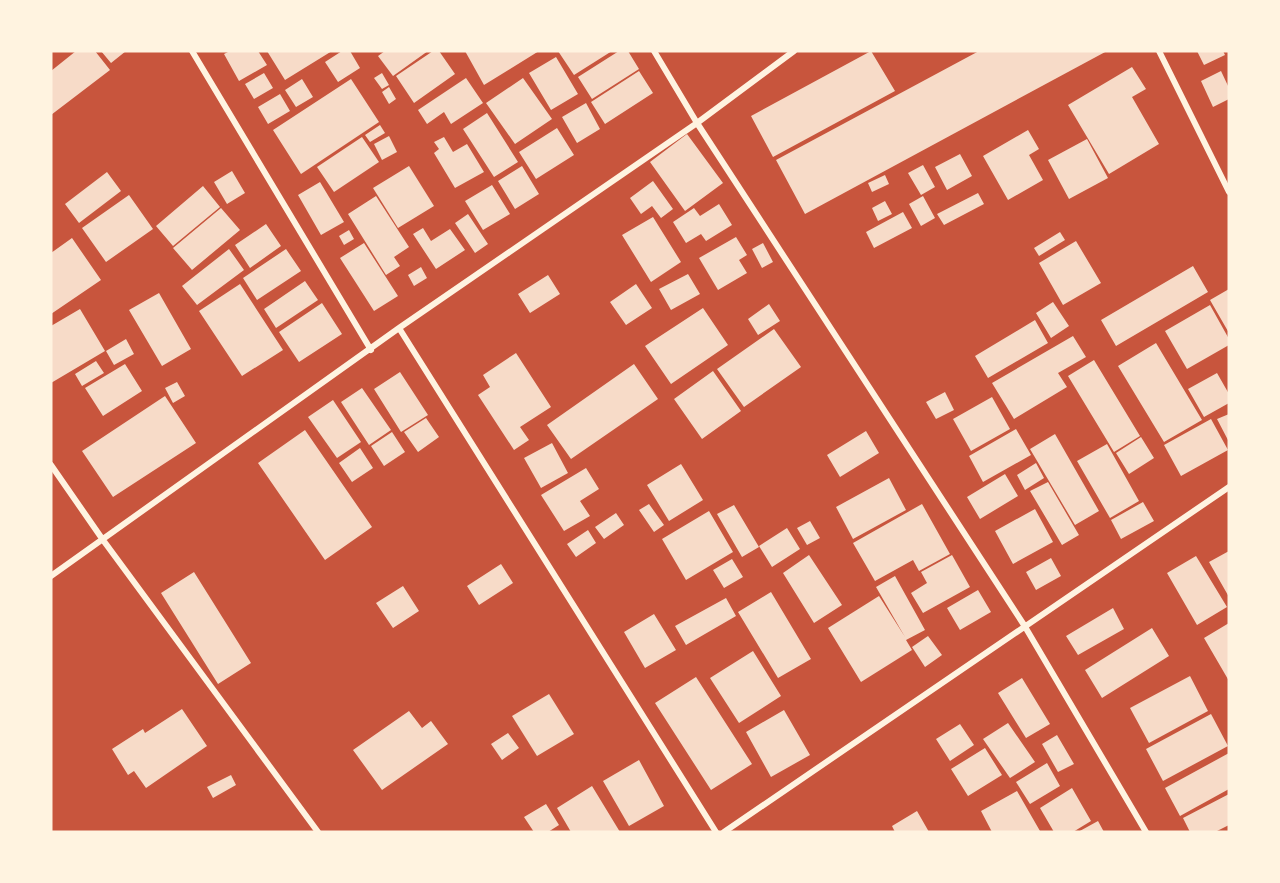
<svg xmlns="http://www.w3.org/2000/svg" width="1280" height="883" font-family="'Noto Sans',sans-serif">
	<rect width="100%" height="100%" fill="#c8553d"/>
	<path fill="#f7dbc8" d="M76,51H95L110,70L51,115V71Z
		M101,51H126L111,63Z
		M230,51H258L267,65L239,81L224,54Z
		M267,51H332L285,80Z
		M342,51H350L360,68L338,82L325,62Z
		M385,51H428L393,76L378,56Z
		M433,51H439L455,74L414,103L396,76Z
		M465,51H539L484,85Z
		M558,51H612L574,75Z
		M619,51H628L639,69L592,99L578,77Z
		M871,51L895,91L773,157L751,116Z
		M979,51H1107L805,214L776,160Z
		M1197,51H1223L1225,55L1204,65Z
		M556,57L578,94L551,110L529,73Z
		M1132,67L1146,89L1132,97L1159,144L1109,174L1068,105Z
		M639,71L653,93L605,124L591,102Z
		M1221,71L1229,88V99L1213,107L1201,81Z
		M264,73L273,88L254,99L245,84Z
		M382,73L389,85L382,89L374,78Z
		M466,78L483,103L451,124L444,112L427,124L418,110Z
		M523,78L552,119L515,144L486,103Z
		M302,79L313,97L296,107L285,90Z
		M351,79L379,122L301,174L273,130Z
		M389,87L396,99L389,104L382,92Z
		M280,94L290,111L268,124L258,107Z
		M586,103L600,129L577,143L562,117Z
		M487,113L518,162L494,177L463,129Z
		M380,125L385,133L370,142L365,135Z
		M557,128L574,155L536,179L519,152Z
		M1028,130L1039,149L1029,155L1043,180L1008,200L983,156Z
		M687,134L723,183L685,211L650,162Z
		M389,136L397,152L382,160L374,144Z
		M362,137L379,162L334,192L317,167Z
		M444,137L453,152L467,144L484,172L455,188L434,153L439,149L434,142Z
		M1087,139L1108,178L1069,199L1048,160Z
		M960,154L972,176L947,190L935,167Z
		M923,165L935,187L921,195L908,173Z
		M409,166L434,206L398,228L373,188Z
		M522,166L539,194L515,209L498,181Z
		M232,171L245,193L227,204L214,182Z
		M107,172L121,191L79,223L65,204Z
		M885,175L889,184L872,192L868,183Z
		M653,181L673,209L661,218L652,206L641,214L630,198Z
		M320,182L344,222L321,235L298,195Z
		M492,185L510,214L483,230L465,201Z
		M203,186L220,207L173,246L156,226Z
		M978,193L984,204L944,225L937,214Z
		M129,195L153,229L106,262L82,228Z
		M376,196L409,247L394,257L400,266L386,275L348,214Z
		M923,196L935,218L921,226L909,204Z
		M885,201L892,214L878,221L872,208Z
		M719,204L732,225L706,241L701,234L686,243L673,222L694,208L700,216Z
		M221,208L240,230L192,270L173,248Z
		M903,212L912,228L874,248L866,232Z
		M468,214L488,244L475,253L455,223Z
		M653,217L681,262L651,282L622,235Z
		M266,224L281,246L250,268L235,245Z
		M423,228L431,241L450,229L465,250L436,269L413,234Z
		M349,230L354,239L344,245L339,236Z
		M1060,232L1065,240L1039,256L1034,248Z
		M736,237L747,255L739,260L747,273L718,290L699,258Z
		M72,238L101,280L51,314V253Z
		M1076,241L1101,283L1063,305L1039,263Z
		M364,243L398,296L374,311L340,258Z
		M763,243L773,262L762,268L752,249Z
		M229,249L244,270L197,305L182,286Z
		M286,249L301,271L257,300L243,278Z
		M1193,266L1208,292L1116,346L1101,320Z
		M421,267L427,278L414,286L408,275Z
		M688,274L700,294L671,310L659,289Z
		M548,275L560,294L530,313L518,294Z
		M305,281L318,300L276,328L264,309Z
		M240,284L283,350L242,376L199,311Z
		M636,284L652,308L626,325L610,302Z
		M1229,289V333L1210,300Z
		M159,293L191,349L162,366L129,310Z
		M1053,302L1069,326L1051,338L1036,313Z
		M322,303L342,334L299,362L279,332Z
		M769,304L780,321L758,335L748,319Z
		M1210,305L1229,339V345L1187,369L1165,331Z
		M703,308L728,345L671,384L645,346Z
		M80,309L105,351L51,383V326Z
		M1035,320L1048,343L988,378L975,356Z
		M774,329L801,367L744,407L717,369Z
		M1073,336L1086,357L1058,373L1067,387L1014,419L992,383Z
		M126,339L134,354L114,365L106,351Z
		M1156,343L1202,420L1164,442L1118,366Z
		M516,353L551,407L520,427L529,440L514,450L478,395L490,387L483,375Z
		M1094,360L1140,436L1114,452L1068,376Z
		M96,361L104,373L82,386L75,374Z
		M125,364L142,391L103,416L85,388Z
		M634,364L658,399L571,459L547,425Z
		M713,371L741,411L702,439L674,399Z
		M400,372L428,415L401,432L374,389Z
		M1217,373L1229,394V403L1204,417L1188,389Z
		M177,382L185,396L173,403L165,388Z
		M362,388L391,430L369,445L341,402Z
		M945,392L954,410L936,419L926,402Z
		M165,396L196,443L113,497L82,451Z
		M992,397L1010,429L971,451L953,419Z
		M333,400L361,442L337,458L308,417Z
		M1229,414V442L1217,419Z
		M426,418L439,437L418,452L404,432Z
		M1211,419L1228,450L1181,476L1164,445Z
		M1016,429L1031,455L983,482L969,456Z
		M305,430L372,527L325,560L258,463Z
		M866,431L879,453L840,477L827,455Z
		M392,432L405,452L384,466L371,446Z
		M1055,434L1099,511L1075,525L1030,449Z
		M1141,437L1154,458L1129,474L1116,453Z
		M552,443L568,473L541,488L524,458Z
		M1107,444L1139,501L1110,518L1077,461Z
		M360,448L373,468L352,482L339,463Z
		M1036,463L1044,478L1025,490L1017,475Z
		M681,464L703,500L669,521L647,485Z
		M586,468L599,489L580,501L590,516L564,531L541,495Z
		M1005,474L1018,496L980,519L967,497Z
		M889,478L906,510L853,539L836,507Z
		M1048,482L1079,535L1062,545L1030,491Z
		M1143,502L1154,521L1121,539L1111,520Z
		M649,504L664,525L654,532L639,510Z
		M922,504L950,554L919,571L913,560L875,581L853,543Z
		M734,505L759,547L742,557L717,514Z
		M1035,509L1053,542L1013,564L995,531Z
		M709,511L733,552L686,580L662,539Z
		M616,513L624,525L604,539L595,527Z
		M810,521L820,538L807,545L797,528Z
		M787,528L800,549L772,567L759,546Z
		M588,530L596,543L576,557L567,544Z
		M1229,551V597L1209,562Z
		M809,555L842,605L814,623L783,573Z
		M952,555L970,587L923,613L911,593L927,583L921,572Z
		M1196,556L1227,607L1197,625L1167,573Z
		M1051,558L1061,576L1036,590L1026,572Z
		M732,559L743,577L724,588L713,570Z
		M501,564L513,583L479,605L467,586Z
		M194,572L251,663L218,684L161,593Z
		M895,576L925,630L906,640L912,650L861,682L828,628L879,596L905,637L876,587Z
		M403,586L419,611L393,628L376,603Z
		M978,590L991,612L960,630L947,608Z
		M771,592L811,659L778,678L738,612Z
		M726,598L736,616L686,645L675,626Z
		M1113,608L1124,629L1078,655L1066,636Z
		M654,614L676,650L645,668L624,632Z
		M1229,623V681L1204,638Z
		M1152,628L1169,656L1102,698L1085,670Z
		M928,636L942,655L925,667L912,647Z
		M753,651L781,696L739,723L710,678Z
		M1190,676L1208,711L1149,743L1130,708Z
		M696,677L752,764L711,790L655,703Z
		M1022,678L1050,724L1026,738L998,693Z
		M549,694L574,734L537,756L512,716Z
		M182,709L207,746L146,788L134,771L128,775L112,749L143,729L145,733Z
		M784,710L810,755L771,777L746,732Z
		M409,711L422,728L431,721L448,744L382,790L353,750Z
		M1211,714L1228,746L1163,781L1146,749Z
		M1008,723L1035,762L1010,778L983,739Z
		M960,724L974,745L950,761L936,739Z
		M508,733L519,748L502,760L491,744Z
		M1057,735L1074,764L1058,772L1042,744Z
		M985,748L1002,775L968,796L951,769Z
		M1229,753V789L1180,816L1165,788Z
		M639,760L664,806L629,826L603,781Z
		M1047,763L1060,786L1030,804L1016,782Z
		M231,775L236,785L213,798L207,787Z
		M592,786L620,832H571L557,808Z
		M1072,788L1091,821L1073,832H1054L1040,808Z
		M1017,791L1040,831L992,832L981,811Z
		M1229,794V825L1215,832H1190L1183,818Z
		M546,804L559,825L548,832H534L524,817Z
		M917,811L929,832H895L892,826Z
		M1098,821L1104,832H1078Z"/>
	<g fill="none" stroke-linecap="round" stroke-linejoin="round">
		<path stroke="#fff3e0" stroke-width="6" d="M192,51L371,350
			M654,51L697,123L1024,625L1146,832
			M1159,51L1229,192
			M399,328L716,832
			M51,465L103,540L318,832
			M51,576L399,328L697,123L794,51
			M724,832L1229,487"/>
	</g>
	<rect width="1280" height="883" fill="none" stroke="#fff3e0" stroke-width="105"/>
</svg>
